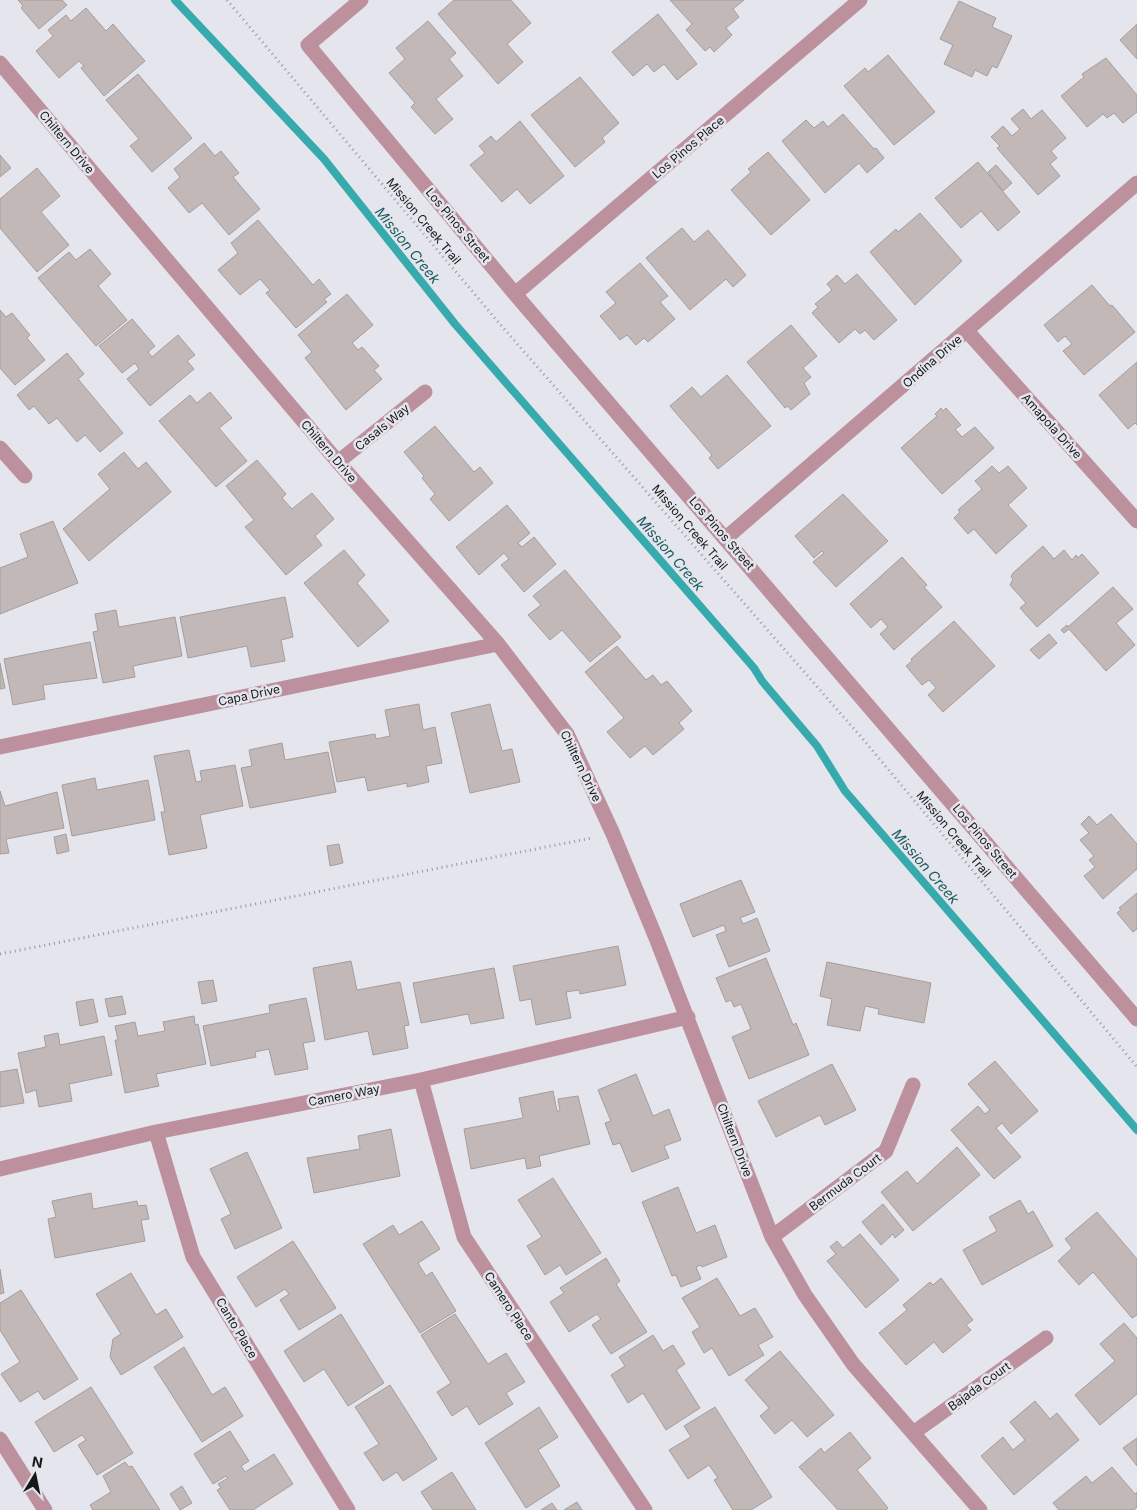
<svg xmlns="http://www.w3.org/2000/svg" width="1137" height="1510" font-family="Inter,sans-serif">
	<rect width="100%" height="100%" fill="#e4e5ed"/>
	<g fill="none" stroke-linecap="round" stroke-linejoin="round">
		<path stroke="#36aaad" stroke-width="8" d="M175,0L324,159L455,324L754,668L762,681L817,746L845,791L1137,1130"/>
	</g>
	<path fill="#c2b8b7" stroke="#a69d9b" d="M18,0H62L67,5L39,29L21,8L23,6Z
		M454,0H511L531,23L507,44L523,62L498,84L438,14Z
		M670,0H744L733,9L739,17L726,28L732,35L714,52L710,47L705,51L686,30L692,24Z
		M959,1L996,18L992,27L1012,36L997,68L992,66L987,76L975,70L972,77L944,64L953,45L940,39Z
		M86,8L106,31L113,24L145,61L104,96L81,68L84,66L79,61L59,78L36,51L53,36L48,30L66,15L71,21Z
		M658,14L697,64L677,80L664,64L654,72L647,64L633,76L612,52Z
		M428,21L456,53L449,59L463,76L436,99L453,119L435,134L411,107L415,103L389,73L405,59L396,48Z
		M1137,24V59L1120,40Z
		M888,55L935,112L894,145L844,86L865,68L868,72Z
		M1106,58L1137,95V112L1123,123L1114,113L1107,118L1103,114L1087,127L1061,96L1084,77L1082,74Z
		M138,74L192,138L152,172L130,146L139,139L106,100Z
		M580,77L619,123L602,138L605,142L575,167L531,115Z
		M1023,109L1031,119L1042,110L1066,138L1051,151L1057,158L1050,164L1060,176L1038,195L997,148L1000,146L991,137L1003,126L1012,136L1020,129L1011,119Z
		M843,114L874,149L876,148L884,158L867,173L859,163L825,193L782,141L806,120L814,128L823,121L828,127Z
		M520,121L564,176L530,204L517,189L502,202L470,165L485,153L479,146L491,136L496,142Z
		M204,143L215,156L221,151L239,173L233,177L260,209L229,235L202,203L189,213L168,188L180,177L174,169Z
		M768,152L810,200L771,235L731,190L751,172L748,169Z
		M0,155L11,168L0,177Z
		M978,162L1020,212L998,231L981,211L961,228L935,198Z
		M996,165L1012,183L1003,191L988,172Z
		M37,168L60,196L41,212L69,245L37,272L0,228V199Z
		M920,213L962,261L915,305L870,252L896,229L898,232Z
		M258,220L313,285L319,279L331,294L324,299L327,302L296,328L266,293L270,290L260,279L240,295L218,270L238,253L231,243Z
		M682,228L694,242L708,230L746,275L733,287L726,279L690,310L646,258Z
		M90,249L111,274L98,286L127,320L96,346L38,278L69,252L76,260Z
		M640,263L668,296L660,302L675,319L648,342L644,338L636,345L627,335L620,340L600,316L616,303L606,292Z
		M857,274L897,320L874,340L865,330L860,334L855,329L839,343L812,313L818,307L815,304L832,290L827,284L837,275L845,284Z
		M1092,285L1110,306L1112,305L1135,332L1084,375L1063,351L1072,344L1065,336L1058,342L1044,325Z
		M347,294L373,325L352,343L358,350L362,347L379,366L374,370L382,379L346,410L305,358L312,352L298,335Z
		M0,310L6,317L12,313L30,335L27,338L45,360L15,385L0,368Z
		M132,319L155,346L148,352L152,357L178,335L195,355L187,361L194,369L150,406L127,379L139,369L135,363L122,373L99,346Z
		M791,325L817,356L803,368L811,377L804,383L810,394L791,410L788,406L785,408L747,362Z
		M67,353L84,374L78,379L123,433L100,452L85,435L77,442L57,418L49,424L34,406L29,410L17,395Z
		M1137,362V425L1135,423L1128,429L1099,395Z
		M727,375L771,426L718,469L709,458L712,455L670,406L692,387L701,397Z
		M210,392L232,418L219,428L247,461L216,487L159,421L190,395L197,403Z
		M941,408L943,411L946,408L961,425L955,429L962,437L975,427L994,448L942,494L901,448L937,416L935,414Z
		M435,426L474,472L480,467L493,483L449,521L430,499L435,494L422,478L424,476L404,452Z
		M124,452L138,469L146,462L171,492L89,561L63,529L110,489L98,474Z
		M257,460L286,494L282,498L292,509L312,493L334,519L315,536L322,545L286,575L245,527L254,520L226,486Z
		M992,466L999,473L1008,466L1027,488L1008,505L1027,526L996,554L974,529L968,534L954,518L960,512L958,510L982,489L975,481Z
		M843,494L888,541L836,587L813,562L824,553L822,551L814,558L795,536Z
		M507,505L530,533L518,543L522,547L534,537L556,564L524,592L501,565L509,559L504,553L479,575L456,547Z
		M53,521L78,583L0,614V568L28,557L20,534Z
		M1043,546L1054,559L1064,550L1072,560L1076,555L1078,558L1082,554L1099,573L1037,627L1020,608L1026,603L1010,585L1013,579L1011,577L1013,573Z
		M344,550L365,575L357,583L389,621L358,647L304,583Z
		M902,557L927,585L924,587L942,607L894,650L880,634L888,627L881,619L871,628L850,604Z
		M565,570L621,637L590,662L562,630L550,640L528,615L541,605L533,596Z
		M1113,587L1133,609L1116,623L1135,645L1106,671L1069,629L1064,633L1061,630L1067,625L1068,627Z
		M285,597L293,637L281,640L285,661L251,667L247,646L188,658L180,617Z
		M116,610L119,627L175,617L182,656L133,666L135,677L103,683L93,632L98,631L95,614Z
		M954,621L995,666L943,712L928,695L936,688L929,680L922,685L906,666L912,661L911,659Z
		M1049,634L1057,643L1039,659L1030,650Z
		M90,642L97,678L43,685L45,699L13,705L4,659Z
		M617,646L646,680L653,675L661,685L667,681L692,711L679,723L684,729L653,755L645,746L630,758L607,732L624,718L585,672Z
		M0,663L5,688L0,689Z
		M419,704L423,730L435,727L442,763L426,766L429,782L407,787V783L368,791L365,777L337,782L329,742L375,734L376,739L390,736L385,710Z
		M490,704L502,751L512,749L520,782L470,793L451,713Z
		M282,743L285,760L328,752L336,792L250,808L241,768L252,766L249,750Z
		M189,750L196,782L202,781L200,771L235,765L243,806L200,815L207,848L169,855L161,812H165L154,756Z
		M95,778L97,790L148,780L155,820L72,836L62,785Z
		M0,791L5,806L57,792L64,828L6,839L9,853L0,854Z
		M1111,814L1137,844V869L1103,899L1084,876L1095,867L1089,860L1094,856L1080,840L1089,833L1081,824L1089,816L1097,825Z
		M66,834L69,851L57,854L54,837Z
		M339,844L343,863L330,866L327,846Z
		M741,880L755,912L740,918L743,924L757,918L770,951L729,967L716,935L726,931L724,925L693,937L680,904Z
		M1137,893V929L1133,932L1117,913L1121,909L1119,908Z
		M618,946L626,985L580,994L579,990L566,992L571,1018L536,1025L531,999L520,1001L513,966Z
		M766,958L793,1025L796,1023L809,1055L749,1079L732,1037L751,1029L741,1004L734,1007L731,1000L726,1002L716,978Z
		M351,961L357,990L400,982L409,1025L404,1026L408,1048L373,1055L368,1031L325,1040L313,968Z
		M827,962L931,983L924,1023L878,1014L879,1009L865,1006L860,1031L827,1025L832,999L820,996Z
		M494,968L504,1018L471,1024L468,1014L421,1023L413,983Z
		M213,980L217,1001L202,1004L198,982Z
		M122,996L126,1014L109,1017L105,999Z
		M306,998L315,1041L303,1043L308,1069L275,1075L269,1049L255,1052L256,1057L211,1066L203,1026L270,1013L269,1005Z
		M93,999L98,1022L80,1026L76,1002Z
		M194,1016L195,1025L198,1024L206,1064L156,1074L159,1086L125,1093L115,1040H118L115,1026L135,1022L138,1036L165,1031L163,1022Z
		M58,1033L60,1045L104,1036L112,1075L69,1084L72,1101L39,1107L36,1090L26,1093L18,1053L46,1047L44,1036Z
		M995,1061L1038,1111L1011,1134L1002,1123L996,1128L1021,1157L994,1179L951,1130L978,1106L985,1114L990,1110L968,1084Z
		M832,1064L856,1110L825,1125L820,1115L776,1137L758,1101Z
		M17,1069L24,1103L0,1107V1072Z
		M636,1074L653,1116L669,1109L681,1140L664,1146L669,1158L632,1172L620,1143L613,1145L605,1123L611,1121L598,1090Z
		M553,1091L557,1111H560L558,1099L578,1096L590,1144L539,1156L541,1166L527,1169L525,1158L471,1169L464,1129L523,1118L519,1098Z
		M391,1129L400,1176L314,1193L307,1158L360,1149L358,1136Z
		M957,1147L980,1175L913,1231L881,1192L907,1171L917,1184Z
		M247,1152L282,1228L235,1249L221,1219L231,1214L210,1169Z
		M553,1178L601,1253L566,1275L560,1265L545,1275L527,1246L542,1237L518,1200Z
		M678,1187L696,1233L715,1225L727,1257L702,1267L701,1265L696,1267L701,1279L681,1287L676,1275L672,1276L642,1202Z
		M91,1193L93,1209L137,1201L138,1206L146,1205L149,1219L141,1220L145,1241L55,1258L48,1219L56,1217L52,1201Z
		M1020,1200L1028,1214L1033,1211L1053,1246L982,1285L963,1250L997,1231L989,1217Z
		M883,1204L904,1230L895,1238L893,1234L881,1245L862,1222Z
		M1097,1212L1137,1259V1315L1132,1318L1093,1272L1079,1285L1058,1261L1072,1248L1065,1239Z
		M422,1221L440,1249L418,1263L426,1276L432,1272L456,1311L420,1333L363,1244L393,1225L399,1235Z
		M860,1234L899,1280L866,1308L827,1261L836,1254L830,1247L837,1241L843,1248Z
		M293,1241L336,1308L299,1330L280,1300L289,1294L285,1289L256,1307L237,1277Z
		M606,1258L620,1281L616,1284L647,1332L611,1354L592,1325L601,1319L597,1314L569,1332L550,1302L564,1293L560,1288Z
		M0,1269L4,1293L0,1294Z
		M131,1273L156,1315L166,1309L183,1337L121,1375L110,1357L113,1339L121,1334L96,1294Z
		M717,1278L740,1316L755,1308L773,1337L758,1345L764,1355L729,1376L712,1348L704,1353L692,1332L700,1327L682,1298Z
		M941,1278L973,1320L966,1325L971,1330L943,1353L934,1342L906,1365L879,1333L907,1310L903,1305L930,1282L933,1285Z
		M21,1290L78,1379L44,1400L38,1391L20,1402L1,1374L20,1362L0,1330V1303Z
		M341,1314L384,1383L348,1406L324,1369L304,1382L284,1351Z
		M455,1314L488,1364L506,1353L525,1382L506,1393L513,1404L479,1425L467,1406L452,1416L437,1392L451,1383L421,1335Z
		M1124,1323L1137,1338V1394L1100,1425L1075,1395L1115,1361L1100,1344Z
		M653,1335L663,1351L673,1345L685,1364L676,1370L700,1408L666,1430L643,1393L628,1403L611,1375L625,1366L619,1357Z
		M184,1347L212,1395L225,1387L243,1416L202,1442L154,1367Z
		M780,1351L834,1415L807,1437L792,1420L775,1434L760,1416L769,1408L745,1380Z
		M390,1385L437,1459L403,1481L397,1472L383,1481L364,1453L379,1444L355,1407Z
		M91,1387L133,1453L97,1475L78,1445L86,1440L82,1435L54,1452L35,1422Z
		M1035,1401L1050,1419L1057,1413L1079,1440L1014,1495L981,1456L1003,1437L1013,1450L1025,1440L1010,1422Z
		M539,1407L558,1437L538,1450L560,1486L526,1508L485,1443Z
		M715,1407L772,1497L751,1510H733L714,1480L718,1478L709,1465L688,1479L669,1450L691,1437L684,1426Z
		M230,1431L249,1461L241,1466L245,1472L274,1454L293,1484L253,1510H230L217,1490L221,1488L218,1484L228,1478L226,1476L213,1484L194,1454Z
		M850,1432L871,1458L857,1470L888,1508L886,1510H838L799,1467L821,1448L824,1453Z
		M1137,1438V1466L1123,1448Z
		M125,1462L129,1467L132,1466L160,1510H93L90,1505L111,1492L103,1476Z
		M1112,1467L1135,1494L1137,1492V1507L1134,1510H1059L1053,1503L1086,1476L1092,1483Z
		M452,1472L476,1510H433L421,1492Z
		M182,1486L192,1503L180,1510L170,1494Z
		M577,1502L582,1510H564Z
		M552,1503L557,1510H541Z"/>
	<g fill="none" stroke-linecap="round" stroke-linejoin="round">
		<path stroke="#98999f" stroke-width="3" stroke-dasharray="1 4" stroke-linecap="butt" d="M227,0L499,323L862,738L1137,1067
			M0,954L592,838"/>
		<path stroke="#bd909d" stroke-width="15" d="M361,0L308,45L515,294L1137,1019
			M0,63L338,462L498,644L567,734L613,834L656,938L772,1237L805,1295L853,1364L980,1510
			M515,294L860,0
			M967,331L1137,521
			M0,448L25,476
			M338,462L425,392
			M726,538L1137,183
			M0,747L498,644
			M421,1080L464,1237L645,1510
			M156,1132L193,1257L348,1510
			M0,1169L156,1132L421,1080L688,1017
			M772,1237L886,1151L913,1085
			M913,1433L1046,1338
			M0,1439L45,1510"/>
	</g>
	<g text-anchor="middle" dominant-baseline="central" stroke-width="5" stroke-linejoin="round" paint-order="stroke">
		<g font-size="12" fill="#17181a" stroke="#e4e5ed">
			<text transform="translate(67 142) rotate(50)">Chiltern Drive</text>
			<text transform="translate(688 147) rotate(-40)">Los Pinos Place</text>
			<text transform="translate(424 221) rotate(50)">Mission Creek Trail</text>
			<text transform="translate(458 225) rotate(50)">Los Pinos Street</text>
			<text transform="translate(932 361) rotate(-41)">Ondina Drive</text>
			<text transform="translate(1052 426) rotate(48)">Amapola Drive</text>
			<text transform="translate(382 427) rotate(-39)">Casals Way</text>
			<text transform="translate(329 451) rotate(49)">Chiltern Drive</text>
			<text transform="translate(690 527) rotate(49)">Mission Creek Trail</text>
			<text transform="translate(722 533) rotate(49)">Los Pinos Street</text>
			<text transform="translate(249 695) rotate(-12)">Capa Drive</text>
			<text transform="translate(581 766) rotate(64)">Chiltern Drive</text>
			<text transform="translate(954 834) rotate(50)">Mission Creek Trail</text>
			<text transform="translate(985 841) rotate(50)">Los Pinos Street</text>
			<text transform="translate(344 1095) rotate(-11)">Camero Way</text>
			<text transform="translate(735 1140) rotate(69)">Chiltern Drive</text>
			<text transform="translate(845 1182) rotate(-37)">Bermuda Court</text>
			<text transform="translate(509 1306) rotate(57)">Camero Place</text>
			<text transform="translate(237 1328) rotate(59)">Canto Place</text>
			<text transform="translate(979 1386) rotate(-36)">Bajada Court</text>
		</g>
		<g font-size="14" font-style="italic" fill="#1c5b5d" stroke="#e4e5ed">
			<text transform="translate(408 245) rotate(51)">Mission Creek</text>
			<text transform="translate(671 553) rotate(49)">Mission Creek</text>
			<text transform="translate(926 866) rotate(49)">Mission Creek</text>
		</g>
	</g>
	<g transform="translate(35 1475) rotate(10)" stroke="#e4e5ed" stroke-width="4" paint-order="stroke">
	<path d="M0-4L9 19L0 12L-9 19Z" fill="#17181a"/>
	<text y="-8" font-size="14" font-weight="bold" text-anchor="middle" fill="#17181a">N</text>
	</g>
</svg>
